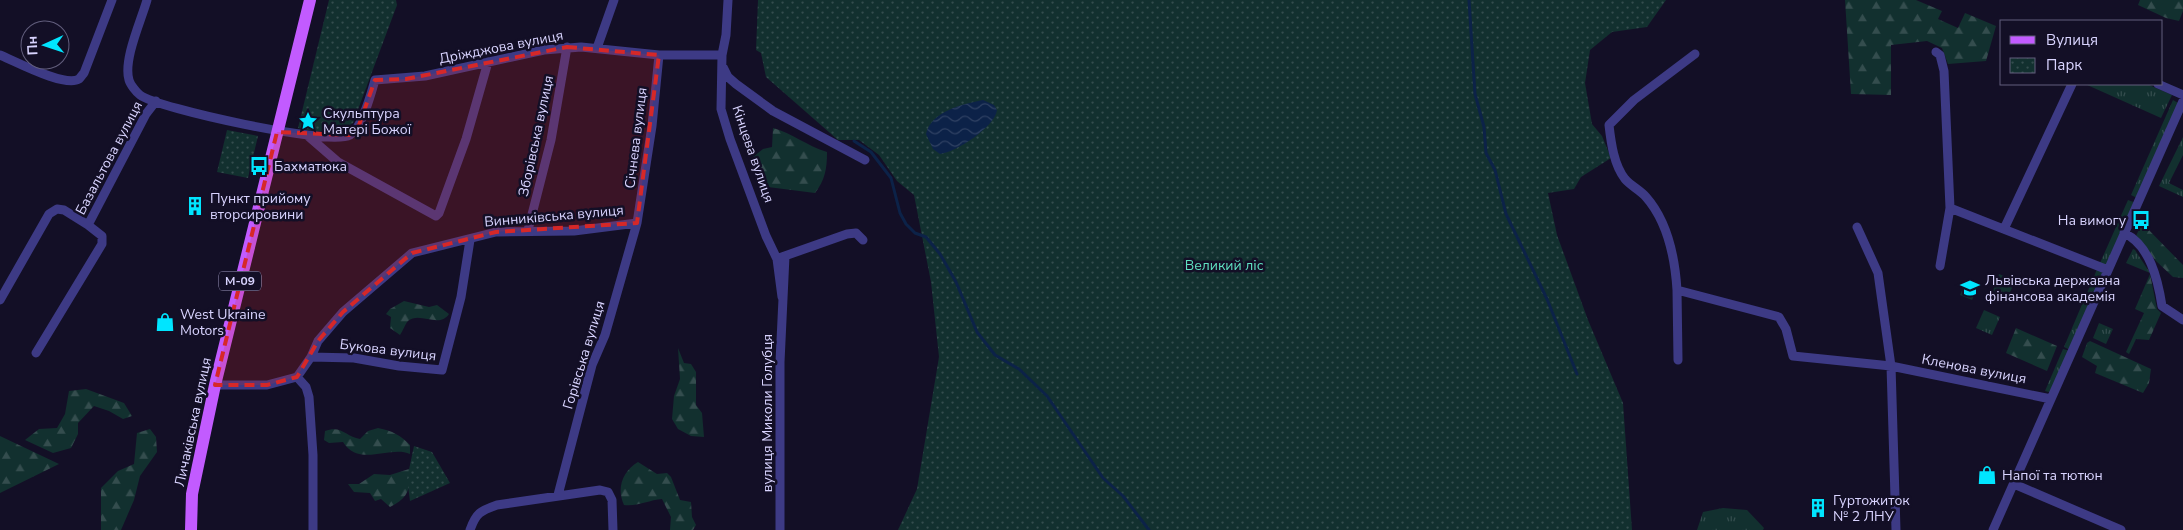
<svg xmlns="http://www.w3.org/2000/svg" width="2183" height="530" font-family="'Nunito Sans',sans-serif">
	<defs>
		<pattern id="grass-tufts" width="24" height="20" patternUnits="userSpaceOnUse" patternTransform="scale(1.25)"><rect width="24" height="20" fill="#12302f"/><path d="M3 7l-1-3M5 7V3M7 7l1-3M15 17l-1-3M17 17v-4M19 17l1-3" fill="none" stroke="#344d4e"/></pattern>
		<pattern id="forest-firs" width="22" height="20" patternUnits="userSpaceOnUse" patternTransform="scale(1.25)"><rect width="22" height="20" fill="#12302f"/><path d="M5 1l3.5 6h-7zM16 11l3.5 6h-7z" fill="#344d4e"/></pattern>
		<pattern id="park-dots" width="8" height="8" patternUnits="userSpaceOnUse" patternTransform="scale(1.25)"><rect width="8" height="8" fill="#12302f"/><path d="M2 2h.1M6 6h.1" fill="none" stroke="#344d4e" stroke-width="1.8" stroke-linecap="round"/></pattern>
		<pattern id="water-waves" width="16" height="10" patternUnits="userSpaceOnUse" patternTransform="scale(1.25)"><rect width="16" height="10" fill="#0c2248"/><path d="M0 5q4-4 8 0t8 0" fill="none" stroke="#2f4163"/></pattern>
	</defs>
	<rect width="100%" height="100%" fill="#130f26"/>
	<path fill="url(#grass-tufts)" d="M2085,84H2147L2172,95L2161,118Z
		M2173,100L2178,103L2137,198L2131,195Z
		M2183,137V155L2169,183L2183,190V197L2159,186Z
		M2128,200L2136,203L2107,266L2100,263Z
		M2133,249L2135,250L2150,273L2126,263Z
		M2098,267L2105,270L2093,296L2087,293Z
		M1999,274L2015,281L2008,297L1993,291Z
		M1964,286L1976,291L1972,300L1960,295Z
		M2086,295L2093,298L2070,350L2064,347Z
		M1984,310L2000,317L1992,335L1976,328Z
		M2099,323L2113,329L2106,344L2093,338Z
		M2063,349L2070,351L2052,393L2045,391Z
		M1723,508L1747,510L1764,528L1763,530H1697L1703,512Z"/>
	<path fill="url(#forest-firs)" d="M1845,0H1916L1942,11L1938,19L1958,28L1965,13L1996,26L1986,61L1948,64L1942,48L1927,41L1891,45V95L1851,94Z
		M2140,0H2183V11L2179,21L2166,18L2138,5Z
		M773,128C792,133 807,146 827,152C827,169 825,180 815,193L768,187L762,175L752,165L753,157L763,149L772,147Z
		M2142,223L2183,265V278L2173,277L2156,261L2136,236Z
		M2150,274L2157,309L2161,313L2149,340L2136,339L2129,354L2126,352L2144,313L2135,309Z
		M404,301L429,307L437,305L449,314C439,329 420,311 408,321C405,324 403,331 400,335L390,328L391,317L386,314L390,309Z
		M2016,328L2057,346L2047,371L2006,353Z
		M2090,341L2151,369L2149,383L2143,393L2095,373L2097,366L2082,357L2087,343Z
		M678,348L684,363L691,364L696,372V405L702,413L704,437L691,436L678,429L672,419L674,396L680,379Z
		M86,389L124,403L132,416L123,419L109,411L94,406L78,423V434L71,448L53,453L25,440L39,429L57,428L65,414L69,391Z
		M378,428C393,431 400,435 410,445V454C390,445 359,468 343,442L329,443L324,440L325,431C342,425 346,437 360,439L368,431Z
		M150,429L156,437L157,452L140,476L134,500L121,530H101V488L118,471L134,464L137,433Z
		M0,436L59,464L0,493Z
		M638,462L657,474L667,473L671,477L680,500L691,502L692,517L696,525L693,530H670L671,517L662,499C649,500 636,507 624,505C616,488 623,471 638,462Z
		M409,469C412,487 408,499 390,507L381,499L375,501L370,493L354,492L348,484H359L374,474L390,475Z"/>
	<path fill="url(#park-dots)" d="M329,0H396L397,5L353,123C339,134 314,132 298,128Z
		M758,0H1666L1647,27L1612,32L1590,50L1585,83L1592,124L1602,136L1611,158L1581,177L1574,189L1548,193L1557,235L1588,320L1623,403L1632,530H898L917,489L939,357L931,282L914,195L897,181L879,155L859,140H838L766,77L761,53L756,50Z
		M227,130L258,136L248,178L217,172Z
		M414,446L432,452L450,483L410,501L407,479Z"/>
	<path fill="url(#water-waves)" d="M983,100L994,105L997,110C995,127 956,152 940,154L933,149L926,134C931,111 963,104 983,100Z"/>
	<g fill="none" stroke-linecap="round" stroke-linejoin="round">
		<path stroke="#0c2248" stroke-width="3" d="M1469,0L1475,94L1484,127L1486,153L1495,170L1506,214L1547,299L1577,374
			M854,141L871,152L891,178L900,213L906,224L915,233L926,237L940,254L956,282L977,332L995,355L1019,369L1047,396L1103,478L1123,496L1149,530"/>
		<path stroke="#3d3a85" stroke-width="9" d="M147,0C141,21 123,60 129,80C130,84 136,92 140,95C159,109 330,146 350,135C362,128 371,94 375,80L425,76L544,50L581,47L659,55H722
			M728,0L726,35L722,55L721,109L730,139L766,236L777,259L782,297
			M597,48L614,0
			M1936,52L1940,55L1944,71L1950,208L1940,266
			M1695,54L1634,100L1609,125C1611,143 1614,165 1625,179C1631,186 1640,190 1646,197C1668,222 1675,258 1677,290L1779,317L1786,329L1793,356L1891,366L1896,530
			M0,55C15,61 65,88 79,79C81,77 82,75 84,73L112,0
			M723,67L728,77L736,84L773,111L865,160
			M2158,84L2183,95
			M308,136L338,162L436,216L439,213L466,139L488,62
			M1950,208L2108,270
			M1857,227L1878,273L1891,366L2051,399
			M2004,229L2072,84
			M528,230L551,140L567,47
			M2124,233C2150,245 2158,280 2162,306L2183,320
			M779,258L847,234L856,233L863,240
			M1677,290L1678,360
			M0,300L49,214L57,209L64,210L88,225
			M36,353L102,244V236L88,225L146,114L156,101
			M311,357L354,358L399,366L442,370L461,297L470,240
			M215,385H267L297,377
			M2014,484L2121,530
			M558,495L592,365L605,335L637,223L652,126L659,55
			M313,530V455L309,397L306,387L297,377L311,357L318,341L343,312L412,253L496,232L574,231L637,223
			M470,530C476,513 480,511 497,505L600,490L608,492L612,500L613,530
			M780,530V362L785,256
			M1993,530L2183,101"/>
		<path stroke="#c25bff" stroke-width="12" d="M191,530L192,494L215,385L310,0"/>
	</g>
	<path fill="#d62828" fill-opacity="0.2" stroke="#d62828" stroke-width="4" stroke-dasharray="10 6" stroke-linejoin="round" d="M567,47L659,55L637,223L496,232L412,253L343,312L318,341L297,377L267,385H215L277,132L349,135L359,125L375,80L406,79Z"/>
	<defs>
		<g id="sight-bare" transform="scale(1.5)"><path d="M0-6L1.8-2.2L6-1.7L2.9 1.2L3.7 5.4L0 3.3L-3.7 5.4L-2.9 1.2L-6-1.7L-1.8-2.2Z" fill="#00e5ff" stroke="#130f26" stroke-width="2.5" paint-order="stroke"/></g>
		<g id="bus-bare" transform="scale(1.5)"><path d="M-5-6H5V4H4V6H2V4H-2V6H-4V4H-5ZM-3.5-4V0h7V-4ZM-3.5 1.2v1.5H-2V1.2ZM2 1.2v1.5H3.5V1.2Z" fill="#00e5ff" stroke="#130f26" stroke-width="2.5" paint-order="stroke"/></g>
		<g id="building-bare" transform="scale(1.5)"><path d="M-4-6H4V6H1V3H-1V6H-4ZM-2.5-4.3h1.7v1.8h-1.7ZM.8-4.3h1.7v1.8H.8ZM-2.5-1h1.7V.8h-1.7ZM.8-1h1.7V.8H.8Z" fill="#00e5ff" stroke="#130f26" stroke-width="2.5" paint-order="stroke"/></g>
		<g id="university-bare" transform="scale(1.5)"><path d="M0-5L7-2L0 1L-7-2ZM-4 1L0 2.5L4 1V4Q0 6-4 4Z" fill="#00e5ff" stroke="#130f26" stroke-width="2.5" paint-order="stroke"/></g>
		<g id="shop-bare" transform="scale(1.5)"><path d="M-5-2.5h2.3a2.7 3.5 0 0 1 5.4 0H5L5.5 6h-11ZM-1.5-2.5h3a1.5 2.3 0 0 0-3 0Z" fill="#00e5ff" stroke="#130f26" stroke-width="2.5" paint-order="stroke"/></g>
	</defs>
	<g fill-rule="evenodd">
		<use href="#sight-bare" x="308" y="121"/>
		<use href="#bus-bare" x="259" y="166"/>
		<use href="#building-bare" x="195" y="206"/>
		<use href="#bus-bare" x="2141" y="220"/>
		<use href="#university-bare" x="1970" y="288"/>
		<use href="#shop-bare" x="165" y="322"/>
		<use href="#shop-bare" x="1987" y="475"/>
		<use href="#building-bare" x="1818" y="508"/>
	</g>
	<g text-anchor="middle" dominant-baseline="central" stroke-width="5" stroke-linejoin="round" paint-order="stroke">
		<rect fill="#130f26" stroke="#9e99be" stroke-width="1" x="219" y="271.5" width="42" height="19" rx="4"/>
		<g font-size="12" font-weight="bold" fill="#d9d4ff">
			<text x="240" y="281">М-09</text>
		</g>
		<g font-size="14" fill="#d9d4ff" stroke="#130f26">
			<text transform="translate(501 47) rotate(-11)">Дріжджова вулиця</text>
			<text transform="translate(536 136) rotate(-78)">Зборівська вулиця</text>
			<text transform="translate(636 138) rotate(-83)">Січнева вулиця</text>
			<text transform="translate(753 154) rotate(71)">Кінцева вулиця</text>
			<text transform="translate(109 158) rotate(-62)">Базальтова вулиця</text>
			<text transform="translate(554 216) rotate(-5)">Винниківська вулиця</text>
			<text transform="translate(388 350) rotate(7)">Букова вулиця</text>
			<text transform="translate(584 355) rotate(-73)">Горівська вулиця</text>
			<text transform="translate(1974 369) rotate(11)">Кленова вулиця</text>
			<text transform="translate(767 413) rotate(-90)">вулиця Миколи Голубця</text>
			<text transform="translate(193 422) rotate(-78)">Личаківська вулиця</text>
		</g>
		<g font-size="14" fill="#d9d4ff" stroke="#130f26" text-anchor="start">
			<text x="323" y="113">Скульптура<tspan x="323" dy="16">Матері Божої</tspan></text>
			<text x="274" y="166">Бахматюка</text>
			<text x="210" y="198">Пункт прийому<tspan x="210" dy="16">вторсировини</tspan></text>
			<text x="2126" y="220" text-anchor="end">На вимогу</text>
			<text x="1985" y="280">Львівська державна<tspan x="1985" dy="16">фінансова академія</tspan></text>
			<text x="180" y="314">West Ukraine<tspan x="180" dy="16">Motors</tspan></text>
			<text x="2002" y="475">Напої та тютюн</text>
			<text x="1833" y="500">Гуртожиток<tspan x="1833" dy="16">№ 2 ЛНУ</tspan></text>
		</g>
		<g font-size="14" fill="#5fe0c0" stroke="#130f26">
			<text x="1224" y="265">Великий ліс</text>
		</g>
	</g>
	<rect x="2000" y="20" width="162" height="65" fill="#130f26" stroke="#625e7d"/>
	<rect x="2010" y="36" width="25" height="8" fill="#c25bff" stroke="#625e7d"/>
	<text x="2046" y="45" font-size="15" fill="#d9d4ff">Вулиця</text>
	<rect x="2010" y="58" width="25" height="15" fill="url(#park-dots)" stroke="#625e7d"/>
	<text x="2046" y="70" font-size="15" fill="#d9d4ff">Парк</text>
	<g transform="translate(45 45) rotate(267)"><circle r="24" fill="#130f26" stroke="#625e7d"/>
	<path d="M0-4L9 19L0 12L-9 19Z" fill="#00e5ff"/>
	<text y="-8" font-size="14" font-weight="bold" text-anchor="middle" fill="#d9d4ff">Пн</text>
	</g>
</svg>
